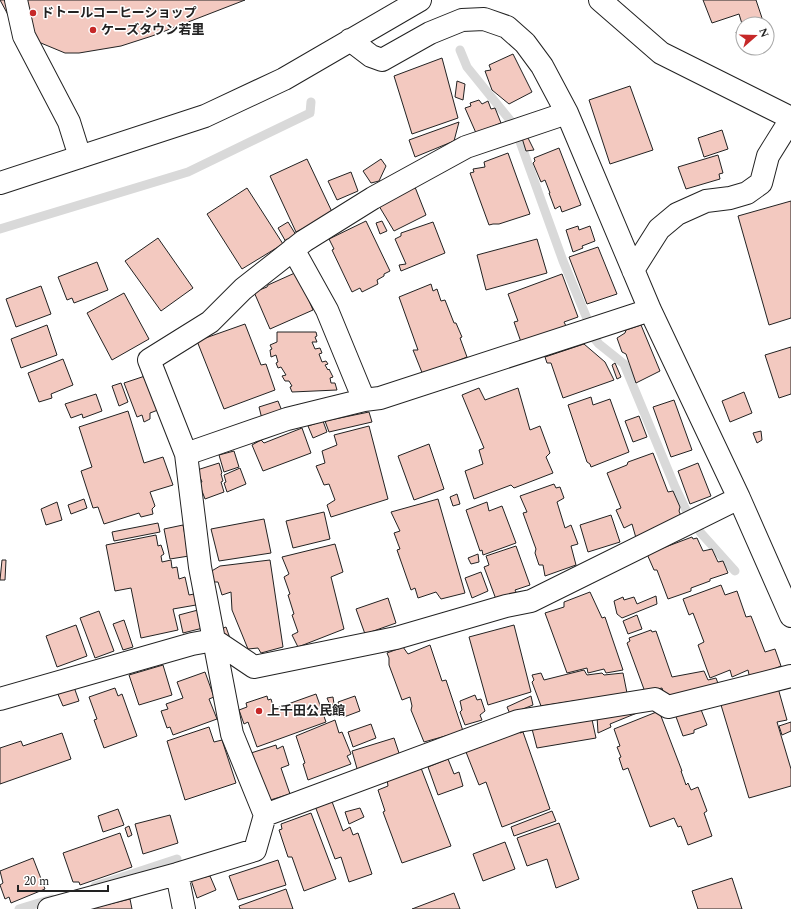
<svg xmlns="http://www.w3.org/2000/svg" width="791" height="909" font-family="Spectral,'Noto Sans JP',serif">
	<rect width="100%" height="100%" fill="#fff"/>
	<g fill="none" stroke-linecap="round" stroke-linejoin="round">
		<path stroke="#d9d9d9" stroke-width="9" d="M460,50L467,67L514,125
			M518,136L563,261L588,321
			M0,229L188,172L310,113L311,102
			M594,338L599,344L624,364L675,487L686,510
			M700,532L735,571
			M95,886L177,859
			M19,909L52,899"/>
	</g>
	<path fill="#f3c9c0" stroke="#222" d="M0,0H245L152,36L121,46L79,53H65L24,36L13,24Z
		M703,0H756L764,24H743V27L739,14L712,23Z
		M743,29V47L736,32Z
		M767,31L771,42L767,43Z
		M743,48H755L745,52Z
		M513,54L532,92L509,104L492,90L485,71L491,70L489,65Z
		M442,58L458,118L412,134L394,76Z
		M457,81L465,84L463,100L455,97Z
		M630,86L653,150L610,164L589,100Z
		M479,100L482,104L488,101L491,109L495,108L501,123L476,133L465,108L471,106L470,103Z
		M459,122L454,141L415,157L409,140Z
		M722,130L728,149L704,157L698,138Z
		M527,136L534,150L526,151L522,138Z
		M559,148L581,205L562,212L560,206L555,209L549,193H550L545,180L541,182L533,163L535,161L534,158Z
		M508,153L530,214L499,224H493L489,225L470,173L474,172L473,169L485,167L484,162Z
		M718,155L723,173L719,174L720,179L686,189L678,167Z
		M307,159L333,214L296,232L270,176Z
		M381,159L386,166L379,181L371,183L363,171Z
		M351,172L358,191L337,200L328,181Z
		M413,182L426,215L394,231L379,206Z
		M247,188L283,244L242,269L207,214Z
		M791,201V318L769,325L738,216Z
		M366,221L390,271L384,274V276L377,280L378,284L362,292L360,288L352,292L332,250L334,249L329,239Z
		M382,221L387,231L380,234L376,223Z
		M288,222L296,235L286,242L278,228Z
		M433,222L445,253L401,271L399,265L406,264L395,239L401,236V233Z
		M578,226L579,230L590,226L595,241L582,246L583,248L573,252L566,230Z
		M158,238L193,288L161,311L125,261Z
		M537,239L547,273L486,290L477,255Z
		M598,247L617,294L587,304L569,257Z
		M97,262L108,290L74,303L72,298L67,300L58,277Z
		M297,272L313,310L270,329L254,292L267,287L268,285Z
		M562,274L578,317L564,322L566,326L521,342L514,322L518,321L508,294Z
		M431,284L433,291L437,289L441,301L445,300L454,323H456L462,337L460,338L467,357L423,375L413,350H418L399,297Z
		M41,286L51,314L16,327L6,299Z
		M124,293L149,339L112,360L87,313Z
		M245,324L261,365L266,364L275,390L224,409L197,341Z
		M47,325L57,355L21,368L11,339Z
		M641,325L660,371L636,383L626,354L622,352L617,338L625,333L626,330Z
		M277,332H316L317,336L315,337L317,342H312L315,349L320,348L322,353L319,354L322,362L326,361L328,364L325,365L328,370L329,369L333,377L330,378L331,383H335L337,390L292,392L290,387L292,386L289,381H285L282,376L286,375L281,367L278,368L276,363L278,362L276,355L271,357L270,350L272,349L270,345L277,342Z
		M584,344L605,362L614,380L563,398L551,363H547L545,357Z
		M791,347V394L779,398L765,355Z
		M63,359L73,385L51,394L52,398L39,402L28,373Z
		M615,363L621,377L617,379L612,365Z
		M145,376L158,410L150,413V419L144,422L142,415L137,417L124,383Z
		M121,383L128,402L119,406L112,386Z
		M479,388L485,400L518,388L530,430L540,426L550,453L546,457L553,473L514,488L511,485L474,499L465,471L483,464L479,450L484,448L462,395Z
		M744,392L752,413L730,422L722,401Z
		M96,394L102,411L83,418L82,414L71,418L65,404Z
		M591,397L593,405L610,399L629,452L591,467L590,464L587,462L568,405Z
		M674,400L692,450L671,457L653,407Z
		M278,401L282,411L262,419L259,407Z
		M128,411L144,463L163,457L173,485L150,492L155,506L152,509L153,514L141,517L139,513L104,524L98,507L93,508L81,471L92,467L79,427Z
		M369,412L372,422L329,432L325,421Z
		M639,416L647,437L633,442L625,421Z
		M323,421L327,432L313,438L308,426Z
		M369,426L388,499L331,517L327,505L335,500L329,484L324,485L316,466L325,463L322,451L337,445L334,435Z
		M302,428L311,453L263,471L252,445L261,440L264,443Z
		M761,431L762,440L757,443L753,433Z
		M429,444L444,489L414,500L398,456Z
		M234,451L239,467L224,472L219,455Z
		M653,453L668,492L673,491L680,507L679,511L681,516L636,538L632,524L624,528L616,510L621,508L607,473L627,465L628,462Z
		M219,463L222,473L221,474L223,481L221,482L224,492L205,499L199,483L202,482L197,470Z
		M698,463L711,496L690,504L678,471Z
		M240,468L246,484L227,492L224,483L226,482L224,475Z
		M554,484L556,488L560,487L564,498L557,502L565,528L571,525L578,544L571,546L576,565L545,576L543,565H539L535,553L536,549L523,513L527,512L520,496Z
		M457,494L460,504L453,506L450,497Z
		M84,499L87,508L71,514L68,505Z
		M438,499L465,593L441,599L436,592L418,598L415,588L411,590L397,550L400,549L394,533L400,531L391,512Z
		M57,502L62,520L46,525L41,509Z
		M487,502L489,511L502,506L516,543L483,555L482,550L480,551L466,510Z
		M324,512L330,539L293,548L286,521Z
		M611,515L620,542L588,552L580,525Z
		M264,519L271,553L219,561L211,529Z
		M158,523L160,532L114,541L112,532Z
		M183,525L189,556L170,559L164,529Z
		M156,535L158,546L161,545L164,554L161,556L162,562L171,560L172,568L177,567L179,579L185,577L189,595L194,594L196,605L173,609L178,630L141,638L131,588L115,591L106,545Z
		M692,537L693,539L697,538L703,551L712,549L718,562L723,561L728,573L710,579V581L691,588V591L668,599L657,570H654L647,554Z
		M335,544L343,572L331,577L344,629L298,647L292,635L298,632L292,615L294,614L288,595L290,594L284,577L289,574L282,557Z
		M516,546L530,585L515,590L517,594L497,602L484,567L489,565L486,556Z
		M478,554L479,562L471,564L468,558Z
		M2,560H6L5,580H0Z
		M270,560L283,647L261,653L258,648L248,649L232,610L231,592L222,595L218,582H214L210,572L220,566Z
		M481,572L488,591L472,598L465,578Z
		M721,585L725,595L737,591L746,617L751,616L765,652L775,649L781,666L750,679L748,670L732,677L730,670L710,678L698,645L704,642L693,613L689,615L683,599Z
		M590,592L602,618L605,617L623,670L606,673L604,669L588,673L587,668L567,673L545,613L564,607V602Z
		M656,596L657,604L622,618L617,614L614,601L623,597L624,600L634,597L637,604Z
		M388,598L396,623L365,634L356,609Z
		M198,610L203,628L183,633L179,615Z
		M99,611L114,651L95,658L80,618Z
		M637,615L642,629L628,634L623,621Z
		M124,620L133,647L123,650L113,624Z
		M76,625L87,656L57,667L46,636Z
		M514,625L531,692L488,705L469,637Z
		M226,627L231,641L225,643L221,629Z
		M651,630L652,632L656,631L672,677L704,671L708,680L716,678L719,686L665,698L662,688L645,692L627,643L630,641L629,638Z
		M430,645L442,681L446,680L463,731L424,742L411,710L412,706L410,697L402,700L389,665V658L387,653L403,647L408,654Z
		M163,665L172,695L139,705L129,675Z
		M584,670L587,675L602,673L604,675L623,673L627,693L541,706L532,682L534,680L532,675L541,673L544,680Z
		M205,672L214,697L209,699L217,719L173,735L170,727L167,728L161,711L168,709L166,704L183,698L177,682Z
		M74,687L79,701L63,706L57,692Z
		M115,688L118,696L122,694L137,736L104,748L94,720L97,719L89,697Z
		M778,688L787,720L777,722L791,769V786L749,798L721,705Z
		M316,694L326,722L257,747L248,722L244,724L239,710L247,707L246,703L267,696L268,700L271,699L274,709Z
		M475,695L477,700L481,699L485,711L480,715L482,720L465,725L460,712L462,710L460,701Z
		M355,696L360,711L344,717L338,702Z
		M531,696L533,705L510,714L507,707Z
		M333,697L334,704L330,705L327,698Z
		M700,707L707,725L694,730V733L683,736L675,714Z
		M336,708L338,714L334,716L332,710Z
		M636,709L637,713L610,724L611,727L598,733L597,716Z
		M659,711L682,771H681L686,785L688,783L691,790L698,787L707,811L704,813L712,836L688,845L681,826L678,827L674,818L650,827L628,768L623,770L619,758L621,757L617,747L620,746L614,729Z
		M591,715L596,738L537,748L532,729Z
		M335,720L339,733L342,732L351,754L347,756L351,764L308,780L303,764L305,763L296,736Z
		M791,722V731L782,735L779,726Z
		M371,724L376,738L353,747L348,732Z
		M209,727L214,742L222,740L236,783L185,800L167,741Z
		M518,730L520,733L523,732L550,809L502,827L486,782L479,785L466,752L506,737Z
		M62,733L71,759L0,784V748L21,741L23,746Z
		M394,738L401,759L358,772L352,751Z
		M276,745L277,749L283,746L289,765L281,768L290,794L267,801L251,753Z
		M448,759L454,774L459,772L463,786L438,795L428,767Z
		M421,768L451,846L402,863L383,812L385,811L378,790L388,786L387,779Z
		M331,799L343,831L350,827L353,835L358,833L372,874L349,882L341,857L335,859L315,806Z
		M360,808L364,817L349,824L345,812Z
		M118,809L124,825L103,832L98,816Z
		M552,811L556,821L514,836L511,827Z
		M311,813L336,879L304,891L292,857H288L279,830L282,829L281,824Z
		M170,815L178,843L143,854L135,824Z
		M559,823L579,879L556,888L547,859L527,866L517,838Z
		M129,826L132,835L128,837L125,828Z
		M120,833L132,867L80,885L79,882H73L63,853Z
		M505,842L515,869L483,881L473,854Z
		M33,858L45,889L11,903L9,897L5,899L0,885L3,883L0,871Z
		M278,860L286,885L238,900L229,876Z
		M210,876L216,890L197,898L191,880Z
		M732,878L742,909H698L692,891Z
		M286,889L293,909H240L239,906Z
		M454,893L460,909H412Z
		M130,899L132,909H93V908Z"/>
	<g fill="none" stroke-linecap="round" stroke-linejoin="round">
		<g stroke="#222" stroke-width="24">
			<path id="minor" d="M16,0L24,36L69,122L80,157
				M600,0L661,53L791,118
				M350,40L371,56L382,60L430,33L462,20L484,19L507,27L525,43L542,66L567,113L650,310L739,498L791,616
				M0,183L205,116L284,79L420,0
				M293,249L327,310L364,400
				M633,270L659,229L677,214L706,201L730,198L747,193L761,183L768,156L791,119
				M186,454L287,419L364,400L380,398L650,310
				M0,699L192,644L214,640L254,667L396,638L506,606L531,601L739,498
				M265,815L518,721L655,699L668,707L791,676
				M177,874L184,909
				M49,909L177,874L255,850L265,815L232,734L200,567L186,454L149,360L210,322L243,289L304,241L373,198L466,147L567,113"/>
		</g>
		<use href="#minor" stroke="#fff" stroke-width="22"/>
	</g>
	<g fill="#c62828" stroke="#fff" stroke-width="1.5">
		<circle cx="33" cy="13" r="4"/>
		<circle cx="93" cy="30" r="4"/>
		<circle cx="259" cy="711" r="4"/>
	</g>
	<g text-anchor="middle" dominant-baseline="central" stroke-width="3" stroke-linejoin="round" paint-order="stroke">
		<g font-size="13" font-weight="bold" fill="#222" stroke="#fff" text-anchor="start">
			<text x="41" y="13">ドトールコーヒーショップ</text>
			<text x="101" y="30">ケーズタウン若里</text>
			<text x="267" y="711">上千田公民館</text>
		</g>
	</g>
	<g transform="translate(755 36) rotate(70)"><circle r="19" fill="#ffffff" stroke="#a7a7a7"/>
	<path d="M0-3L7 15L0 10L-7 15Z" fill="#c62828"/>
	<text y="-6" font-size="11" font-weight="bold" text-anchor="middle" fill="#222222">N</text>
	</g>
	<path d="M18 885v6h90v-6" fill="none" stroke="#222222" stroke-width="2"/>
	<text x="24" y="885" font-size="12" fill="#222222" stroke="#ffffff" stroke-width="3" paint-order="stroke">20 m</text>
</svg>
